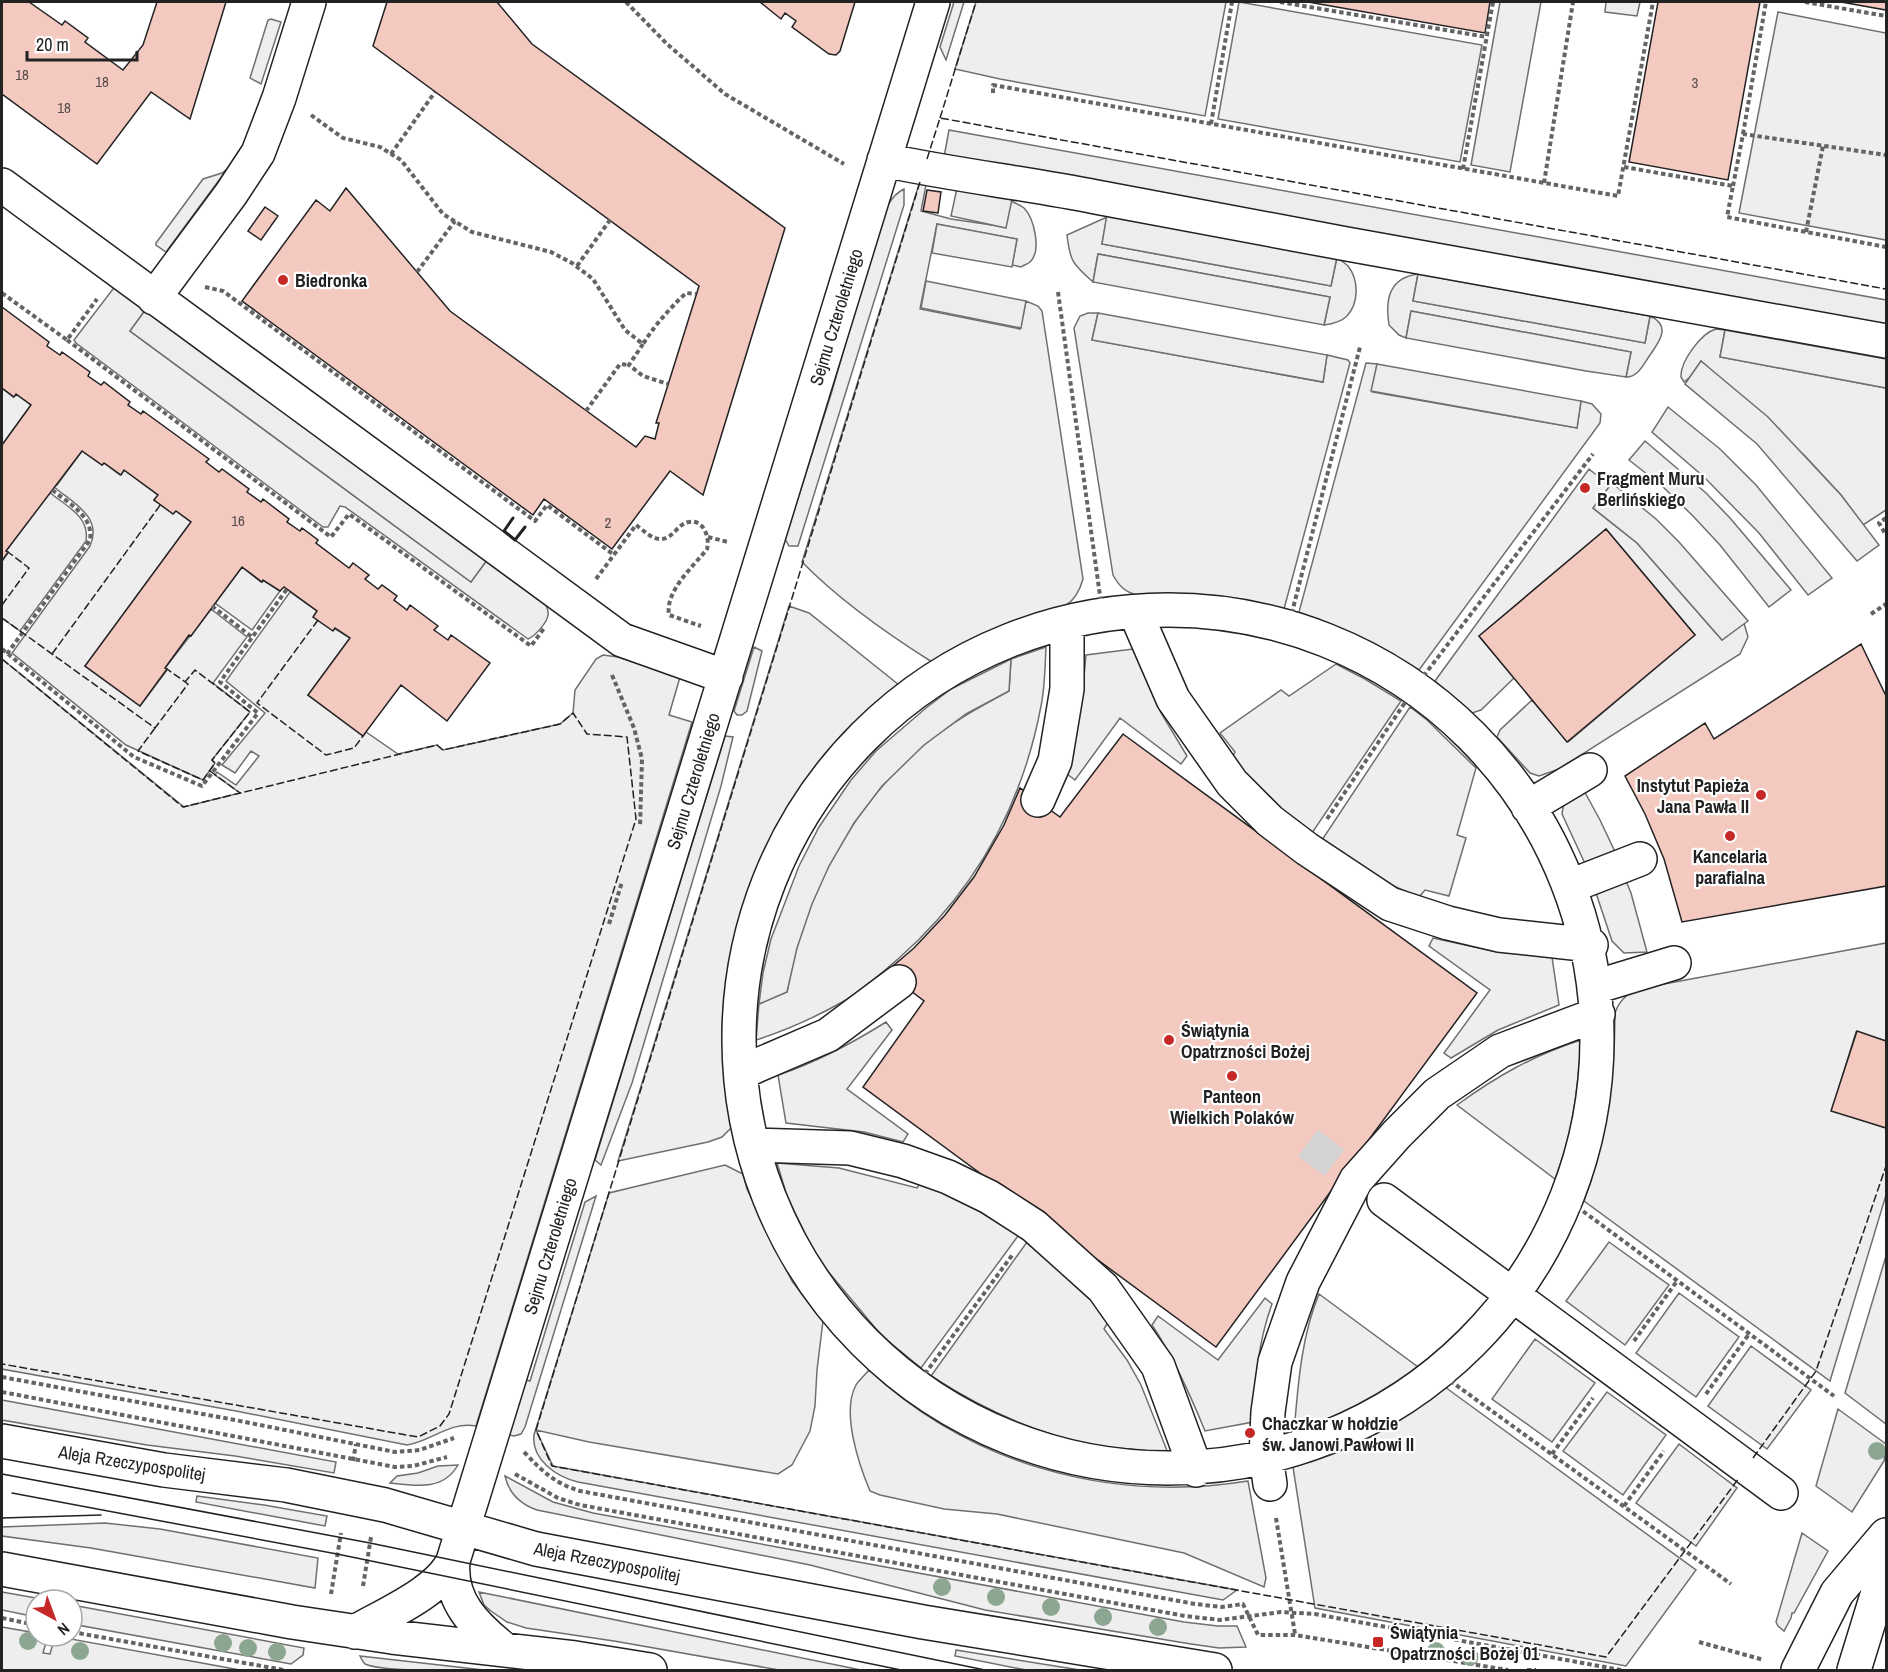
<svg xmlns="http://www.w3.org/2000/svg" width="1888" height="1672" font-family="'Archivo Narrow',sans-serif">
	<rect width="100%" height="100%" fill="#fff"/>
	<path fill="#eee" stroke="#6f6f6f" stroke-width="1.5" d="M954,2H964L946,60L940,47Z
		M976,2H1226L1205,116L1000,79L955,69Z
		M1239,2L1482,45L1460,162L1218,119Z
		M1500,2H1541L1510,172L1471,165Z
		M1606,2H1640L1637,16L1605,12Z
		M1778,12L1886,33V240L1739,213Z
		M271,19L281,22L261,84L250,78L268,20Z
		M228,168L166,252L156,245V243L203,179L222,173Z
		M919,184L926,185L921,211L951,219L1005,227L1011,201C1015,203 1020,205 1024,208C1034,218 1042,251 1030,262C1028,264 1024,265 1021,267L1012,265L1017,239L937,224L920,309L1020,329L1026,301L1038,306L1042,311L1083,579C1080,590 1075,600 1065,606C1056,612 1040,612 1029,616C996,629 963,644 932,662C886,633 840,601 802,562Z
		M904,189V205L798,546H789L785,539L832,391L878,230C884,214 888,197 904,189Z
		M1107,217L1102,244L1331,286L1337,257C1340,260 1345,263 1348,266C1359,280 1359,303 1347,316C1341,322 1332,324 1324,325L1330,297L1098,254L1093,282C1073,264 1070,262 1067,235Z
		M1418,274L1413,301L1645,343L1650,316C1672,326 1659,342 1650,355C1643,365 1638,377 1626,377L1631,352L1411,311L1406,338L1399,335L1389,325C1385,299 1389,278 1418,274Z
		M116,285L146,309L130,331L471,582L487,560L546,605C547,608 549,611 548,615C547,623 535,636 528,639L345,507L340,506L328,527H323L76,343L74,340Z
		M1088,313H1098L1092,340L1323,382L1327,355L1348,360L1350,363L1284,609C1258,603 1232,596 1206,595C1185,593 1157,601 1137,595C1125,592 1119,586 1113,575L1074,328L1080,316Z
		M1716,329L1725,330L1720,357L1886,388V510L1863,525L1841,495L1805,456L1701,361L1690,377L1684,382L1681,377C1680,362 1701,333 1716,329Z
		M1366,363L1377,364L1372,392L1577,428L1581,401L1592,404L1601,414L1600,423L1419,670C1381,646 1342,628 1299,612Z
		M2,388L13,397L16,394L31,405L2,445Z
		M82,451L102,465L104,463L120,475L124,470L158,495L154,500L176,511L191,522L85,666L140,706L167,670L165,668L211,609L247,637L213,683L250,712L212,760L215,763L203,780L126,745L12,653L90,546C103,517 73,503 54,487L57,485Z
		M1589,469L1610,486L1593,508L1637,543L1722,640L1744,623L1748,637L1740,654L1559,769L1539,776L1530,773L1497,737L1500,730L1532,700L1568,742L1695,635L1606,529L1479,636L1514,678L1481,710L1472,713L1435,681Z
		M49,492C66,506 90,516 86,541L20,631L2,618V561L8,553L6,551Z
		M242,567L261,582L263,580L280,591L252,630L215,603Z
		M290,592L317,611L314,616L350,638L308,695L363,736L366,732L398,754L437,745L443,750L560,724L573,713L575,690L596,659L603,655L618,657L680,677L669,715L692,722L476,1426C450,1421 432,1441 407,1445L236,1411L2,1369V659L184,807L240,793L215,775L217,772L236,785L259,756L251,751L235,773L222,765L265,713L226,681Z
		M789,606L809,613L899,685C805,762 742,870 725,991C719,1036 724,1083 731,1128L722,1137L708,1142L618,1161Z
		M754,647L762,651L747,711L742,715H737L734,711Z
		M1046,647C1045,666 1045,687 1041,706C1022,807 975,891 898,959C881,974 863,990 844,1001C816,1017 787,1030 756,1040L759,1004L787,992C790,977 793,962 797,947C819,869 862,797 924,745C950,723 979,707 1009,691L1011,659Z
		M1133,649L1161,713L1187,756L1181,764L1120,718L1075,780L1067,774C1077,735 1083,696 1086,655Z
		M1336,664L1365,679L1401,701L1310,836L1285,818L1231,759L1235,752L1220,733L1281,690L1289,696Z
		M1410,707L1427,720L1476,768L1457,835L1466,838L1449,896L1425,890L1419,897L1375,878L1320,843Z
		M725,736L733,737L721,786L632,1083L601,1165L595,1160Z
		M1582,787L1600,820L1618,858L1588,870L1562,814L1564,802Z
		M1624,876L1631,893L1647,952L1624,953L1612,941L1594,887Z
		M1433,938L1498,952L1552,957L1559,1005L1498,1030L1451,1058L1444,1053L1490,990L1429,946Z
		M1886,943V1041L1856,1032L1832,1110L1886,1128V1195L1830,1381L1584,1201C1607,1139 1615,1078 1615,1013C1619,1001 1626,995 1637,989Z
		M886,1022L892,1030L847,1089L908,1134L903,1142L864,1132L786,1123L778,1075C817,1062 851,1044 886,1022Z
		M1581,1040C1578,1088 1573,1134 1555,1179L1457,1105C1497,1076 1534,1055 1581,1040Z
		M777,1163L839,1168L917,1188L921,1182L991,1215L1018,1236L921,1368L882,1336L826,1269L811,1246L787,1196Z
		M725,1165L743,1174L747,1189L792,1281L823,1321L817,1370L815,1406L810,1431L792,1465L778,1474L589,1442L536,1430L553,1466L1237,1590L1223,1600L578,1482C557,1477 531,1460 534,1435L609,1193Z
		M596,1196L525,1427L521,1434L514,1436L509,1435L526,1380L530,1381L585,1202Z
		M1027,1242L1083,1285L1096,1299L1093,1303L1111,1317L1104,1329L1127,1360L1141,1385L1168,1453C1144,1450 1119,1449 1095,1445C1035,1434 982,1409 931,1376Z
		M1609,1242L1669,1285L1625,1345L1566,1301Z
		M1886,1256V1424L1845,1393Z
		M1679,1293L1739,1337L1696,1397L1636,1353Z
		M1319,1294L1418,1367C1379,1397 1341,1417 1294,1432C1298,1386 1301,1337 1319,1294Z
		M1265,1298L1272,1304C1258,1342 1255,1381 1253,1422L1205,1431C1190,1394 1174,1358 1152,1325L1158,1316L1218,1360Z
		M1535,1339L1595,1383L1552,1442L1492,1399Z
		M1751,1346L1811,1390L1767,1449L1708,1406Z
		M869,1370C971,1465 1110,1503 1248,1481L1266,1578L1264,1587L1184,1553L997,1514L944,1509L880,1495L870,1491C859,1465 841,1412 856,1385C859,1380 865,1375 869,1370Z
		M1445,1387L1696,1570L1626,1666L1315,1608L1293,1467C1349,1453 1401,1423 1445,1387Z
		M1607,1392L1666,1435L1623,1495L1563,1451Z
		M2,1400L336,1462L334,1473L235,1456L147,1445L2,1420Z
		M1838,1409L1886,1444L1884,1461L1852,1512L1816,1486Z
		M1679,1444L1737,1488L1696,1546L1636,1503Z
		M458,1465C443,1491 416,1486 390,1483L397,1476L418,1473L438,1466Z
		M505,1476L553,1502L593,1513L1184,1622L1218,1626H1237L1246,1647L1219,1648L1191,1644L985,1610L810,1565L537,1510C520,1504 509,1494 505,1476Z
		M197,1496L264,1505L327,1516L325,1526L196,1502Z
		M105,1523L160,1529L318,1558L315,1588L91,1548L2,1536V1527Z
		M1802,1533L1828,1551L1794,1613H1792L1791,1618L1784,1631L1778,1626L1776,1622Z
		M2,1592L47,1600H36V1617L2,1610Z
		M479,1592L494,1595L861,1670H779L614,1641L526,1628L507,1622L491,1611L484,1605Z
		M72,1605L304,1648L303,1655L291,1664L72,1624Z
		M2,1627L36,1633V1636H48L43,1653L50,1654L55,1636L240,1670H2Z
		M956,1650L1080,1670H1026L955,1656Z
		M360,1656L484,1670C460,1671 383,1672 365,1664C362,1661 362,1660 360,1656Z"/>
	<path fill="#ededed" stroke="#6f6f6f" stroke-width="1.5" d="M949,130L1886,300V327L944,157Z
		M957,188L1012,199L1006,228L951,216Z
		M1107,214L1337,257L1331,286L1102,244Z
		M937,224L1017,239L1012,267L932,253Z
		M1098,254L1330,297L1324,325L1093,282Z
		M1418,274L1650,316L1645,343L1413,301Z
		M926,281L1026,301L1021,328L921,308Z
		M146,309L487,560L471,582L130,331Z
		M1411,311L1631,352L1626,377L1586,371L1406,338Z
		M1098,313L1327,355L1323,382L1092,340Z
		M1725,330L1886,359V388L1720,357Z
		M1701,361L1768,417L1841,495L1879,545L1857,561L1757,444L1685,384Z
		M1377,364L1581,401L1577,428L1371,391Z
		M1668,407L1720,449L1756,485L1832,578L1808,595L1759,533L1704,477L1652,432Z
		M1645,441L1706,493L1730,518L1791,590L1769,607L1720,545L1692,515L1662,486L1629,460Z
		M1612,483L1656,519L1679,542L1748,621L1722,640L1637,543L1593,508Z
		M1011,659L1009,691L966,714L924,745L882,786L854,823L829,866L812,904L797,948L787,992L759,1004L763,973L771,939L799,866L819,827L851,780L876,751L926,708L951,689Z"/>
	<path fill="#f3c9c0" stroke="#222" stroke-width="1.5" d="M2,2H29L62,25L65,21L88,38L85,42L123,70L143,45L157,2H226L190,119L151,92L97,164L2,94Z
		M387,2H497L532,44L785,228L703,495L670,471L612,549L544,499L533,515L242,301L316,200L330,211L346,188L450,311L636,447L645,436L655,439L659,423H656L699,286L373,46Z
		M760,2H855L840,51L836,55L829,54L792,27L796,21L785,13L781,19Z
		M1308,2H1490L1485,33Z
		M1658,2H1760L1728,180L1629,162Z
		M1841,2H1886V10Z
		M927,190L941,192L938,213L923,211Z
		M265,207L278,216L261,240L248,231Z
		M2,307L49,342L47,346L60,355L62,352L90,372L88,376L101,385L104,382L130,402L128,405L141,414L143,411L209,459L206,462L219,472L222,469L249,489L247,492L261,502L263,499L289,519L287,522L300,531L302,528L318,540L316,543L349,568L353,563L369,575L365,579L378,589L382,585L397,596L394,600L407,610L410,605L438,626L434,630L448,640L451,635L490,663L447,721L401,685L363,736L308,695L350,638L335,628L333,631L313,617L317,611L284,587L280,591L263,580L262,582L242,567L191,636L189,635L165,668L167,669L140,706L85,666L191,522L176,511L173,514L154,500L158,495L124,470L121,475L104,463L102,465L82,451L6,551L8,552L2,561V445L31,405L16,394L14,397L2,388Z
		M1606,529L1695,635L1567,742L1479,636Z
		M1861,644L1886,696V886L1682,922L1664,859L1645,814L1625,776L1705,723L1714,739Z
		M1123,734L1477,993L1216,1347L863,1087L924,1001L886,972L914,948L945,915L974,877L1004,825L1020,788L1060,817Z
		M1857,1031L1886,1041V1128L1831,1111Z"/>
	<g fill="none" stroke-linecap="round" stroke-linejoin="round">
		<path stroke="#d3d3d3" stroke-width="33" stroke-dasharray="33 16" stroke-linecap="butt" d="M1308,1143L1345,1171"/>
		<g stroke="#222" stroke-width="36">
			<path id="minor" d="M884,160C954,175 1025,183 1096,197C1359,247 1623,295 1886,341
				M2,185L622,640L726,677
				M154,298L231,194L258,153L279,98L309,2
				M739 1039a429 429 0 1 1 858 0a429 429 0 1 1-858 0Z
				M1136,614L1173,699L1232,783L1270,821L1307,849L1390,904L1448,923L1499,935L1591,945
				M1038,800L1055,761L1067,689V625
				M1528,807L1590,770
				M1573,885L1640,859
				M1595,987L1674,963
				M742,1072L828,1035L899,982
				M754,1145L850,1148L903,1161L948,1177L989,1197L1034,1226L1103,1288L1158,1366L1196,1470
				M1384,1200L1781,1493
				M2,1441L164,1470L286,1485L385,1505L536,1549L923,1622L1215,1670
				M1270,1484L1266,1457L1268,1412L1275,1362L1303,1282L1356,1180L1397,1134L1437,1094L1500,1051L1598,1014
				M453,1561C449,1601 475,1626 505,1650
				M2,1569L292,1622L392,1637L575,1658L650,1670
				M355,1632C384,1615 439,1592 453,1561L933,2
				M1798,1670L1837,1593L1886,1535
				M1854,1670L1886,1566"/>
		</g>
		<path stroke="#646464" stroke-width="4" stroke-dasharray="4.5 3" stroke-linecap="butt" d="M626,2L667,44L725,94L844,164
			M1280,2L1487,37
			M1805,2L1886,16
			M993,93V85L1618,196L1653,2
			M311,115L343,138L380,147L401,160L443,214L472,232L551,252L572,263L593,279L625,330L643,344C655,325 669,309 686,293L696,294
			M1211,124L1232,2
			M1743,134L1766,2
			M391,154L435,92
			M1624,167L1733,186L1727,217L1886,247
			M1463,169L1493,2
			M1544,183L1573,2
			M1733,186L1743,134L1886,155
			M1806,232L1823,146
			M577,266L610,220
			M417,272L455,221
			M205,287L223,291L535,521L547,505L614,555
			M1058,292L1101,603
			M2,293L67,340L97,299
			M67,340L331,537L349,514L531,646L545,627
			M643,344L629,365L643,376L668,384
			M586,411L620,364L629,365
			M1886,518L1879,523L1886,535
			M708,537L728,542
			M596,579L636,525C643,530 653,540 661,539C673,539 678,523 689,522C704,519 710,538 707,549C693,567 665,591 669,615L701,626
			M212,606L252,637
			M1871,614L1886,604
			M1288,628L1360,347
			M2,649L134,757L202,786L258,713L220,682L287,589
			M7,654L90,540C94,516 68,503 51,489
			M612,675L634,728L642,759L640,827
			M1327,819L1416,686L1593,454
			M609,924L622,882
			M1565,1198L1834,1396
			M1634,1341L1677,1281
			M1438,1372L1731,1584
			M2,1377L235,1420L395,1452L420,1450L454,1438
			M916,1386L1013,1254
			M2,1392L395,1467L413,1466L447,1457
			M1706,1394L1749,1334
			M524,1452C542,1471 554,1483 580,1491L1195,1604L1222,1607L1243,1604L1258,1635H1295L1508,1670
			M1552,1454L1593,1398
			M353,1461L356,1444
			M515,1474L558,1498L580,1505L1185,1616L1220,1620L1281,1612L1315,1614L1621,1670
			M1624,1506L1664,1451
			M1276,1518L1295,1634
			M363,1586L371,1537
			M331,1594L341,1533
			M2,1618L36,1625
			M72,1632L284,1670
			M1699,1642L1764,1660
			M1527,1670H1536"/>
		<use href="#minor" stroke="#fff" stroke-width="33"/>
		<path stroke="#222" stroke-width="1.5" d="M2,1474L370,1543L985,1670
			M12,1493L337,1554L901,1670
			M2,1518L101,1515"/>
		<path stroke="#222" stroke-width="1.5" stroke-dasharray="8 3" stroke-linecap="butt" d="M940,118L976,2
			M927,159L940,118L1886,289
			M920,182L536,1430L552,1466L1606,1657L1739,1478
			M2,605L29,568L8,552
			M2,618L155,728L188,684L167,669
			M318,620L257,703L326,755L354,748L363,736
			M52,654L161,504
			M2,659L183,807L437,745L443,750L560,724L573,713L587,734L627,737L636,819L449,1414L440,1426L418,1437L2,1364
			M155,728L138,751L203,780L215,763L212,760L250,712L195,670L185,682
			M210,771L240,793
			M1753,1458L1816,1371L1886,1166"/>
		<path stroke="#222" stroke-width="3" d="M513,518L504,531L515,540L525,527"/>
	</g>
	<g fill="#8da692">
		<circle cx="1877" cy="1451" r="9"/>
		<circle cx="942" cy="1587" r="9"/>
		<circle cx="996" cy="1597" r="9"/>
		<circle cx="1051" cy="1607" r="9"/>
		<circle cx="1103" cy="1617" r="9"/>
		<circle cx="1158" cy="1627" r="9"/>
		<circle cx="28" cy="1641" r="9"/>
		<circle cx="223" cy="1643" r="9"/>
		<circle cx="248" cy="1648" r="9"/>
		<circle cx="80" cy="1651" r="9"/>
		<circle cx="1436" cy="1651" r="9"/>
		<circle cx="277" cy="1652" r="9"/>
		<circle cx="1470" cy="1657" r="9"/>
	</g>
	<g fill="#c62828" stroke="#fff" stroke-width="2">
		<circle cx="283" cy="280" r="6"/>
		<circle cx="1585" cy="488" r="6"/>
		<circle cx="1761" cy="795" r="6"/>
		<circle cx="1730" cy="836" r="6"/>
		<circle cx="1169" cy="1040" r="6"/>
		<circle cx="1232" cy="1076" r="6"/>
		<circle cx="1250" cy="1433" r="6"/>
		<rect x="1372" y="1636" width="12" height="12" rx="3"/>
	</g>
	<g text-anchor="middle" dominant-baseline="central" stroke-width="4.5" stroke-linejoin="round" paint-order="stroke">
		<g font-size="15" fill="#564c4a">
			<text x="22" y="74">18</text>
			<text x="102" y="81">18</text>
			<text x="1695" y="82">3</text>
			<text x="64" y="107">18</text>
			<text x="238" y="520">16</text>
			<text x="608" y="522">2</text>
		</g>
		<g font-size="18" font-weight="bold" fill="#222" stroke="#fff" text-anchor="start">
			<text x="295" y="280">Biedronka</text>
			<text x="1597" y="478">Fragment Muru<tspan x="1597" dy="21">Berlińskiego</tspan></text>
			<text x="1749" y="785" text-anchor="end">Instytut Papieża<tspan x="1749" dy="21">Jana Pawła II</tspan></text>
			<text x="1730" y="856" text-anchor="middle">Kancelaria<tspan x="1730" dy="21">parafialna</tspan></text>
			<text x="1181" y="1030">Świątynia<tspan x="1181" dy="21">Opatrzności Bożej</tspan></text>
			<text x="1232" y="1096" text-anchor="middle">Panteon<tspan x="1232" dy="21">Wielkich Polaków</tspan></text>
			<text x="1262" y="1423">Chaczkar w hołdzie<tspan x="1262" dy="21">św. Janowi Pawłowi II</tspan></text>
			<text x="1390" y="1632">Świątynia<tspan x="1390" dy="21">Opatrzności Bożej 01</tspan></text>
		</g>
		<g font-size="18" fill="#222" stroke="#fff">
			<text transform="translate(836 317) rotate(-73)">Sejmu Czteroletniego</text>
			<text transform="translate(693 781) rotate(-73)">Sejmu Czteroletniego</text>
			<text transform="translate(550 1246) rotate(-73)">Sejmu Czteroletniego</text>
			<text transform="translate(132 1463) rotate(9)">Aleja Rzeczypospolitej</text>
			<text transform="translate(607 1562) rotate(11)">Aleja Rzeczypospolitej</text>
		</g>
	</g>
	<rect width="1888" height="1672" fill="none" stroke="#222222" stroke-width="6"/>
	<g transform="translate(54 1618) rotate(139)"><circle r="28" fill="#ffffff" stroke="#a7a7a7" stroke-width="1.5"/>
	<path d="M0-4.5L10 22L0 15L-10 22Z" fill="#c62828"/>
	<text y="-9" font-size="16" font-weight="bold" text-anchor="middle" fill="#222222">N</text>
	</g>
	<path d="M27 51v9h110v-9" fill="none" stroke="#222222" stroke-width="3"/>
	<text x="36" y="51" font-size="18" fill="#222222" stroke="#ffffff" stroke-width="4.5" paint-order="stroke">20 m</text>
</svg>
